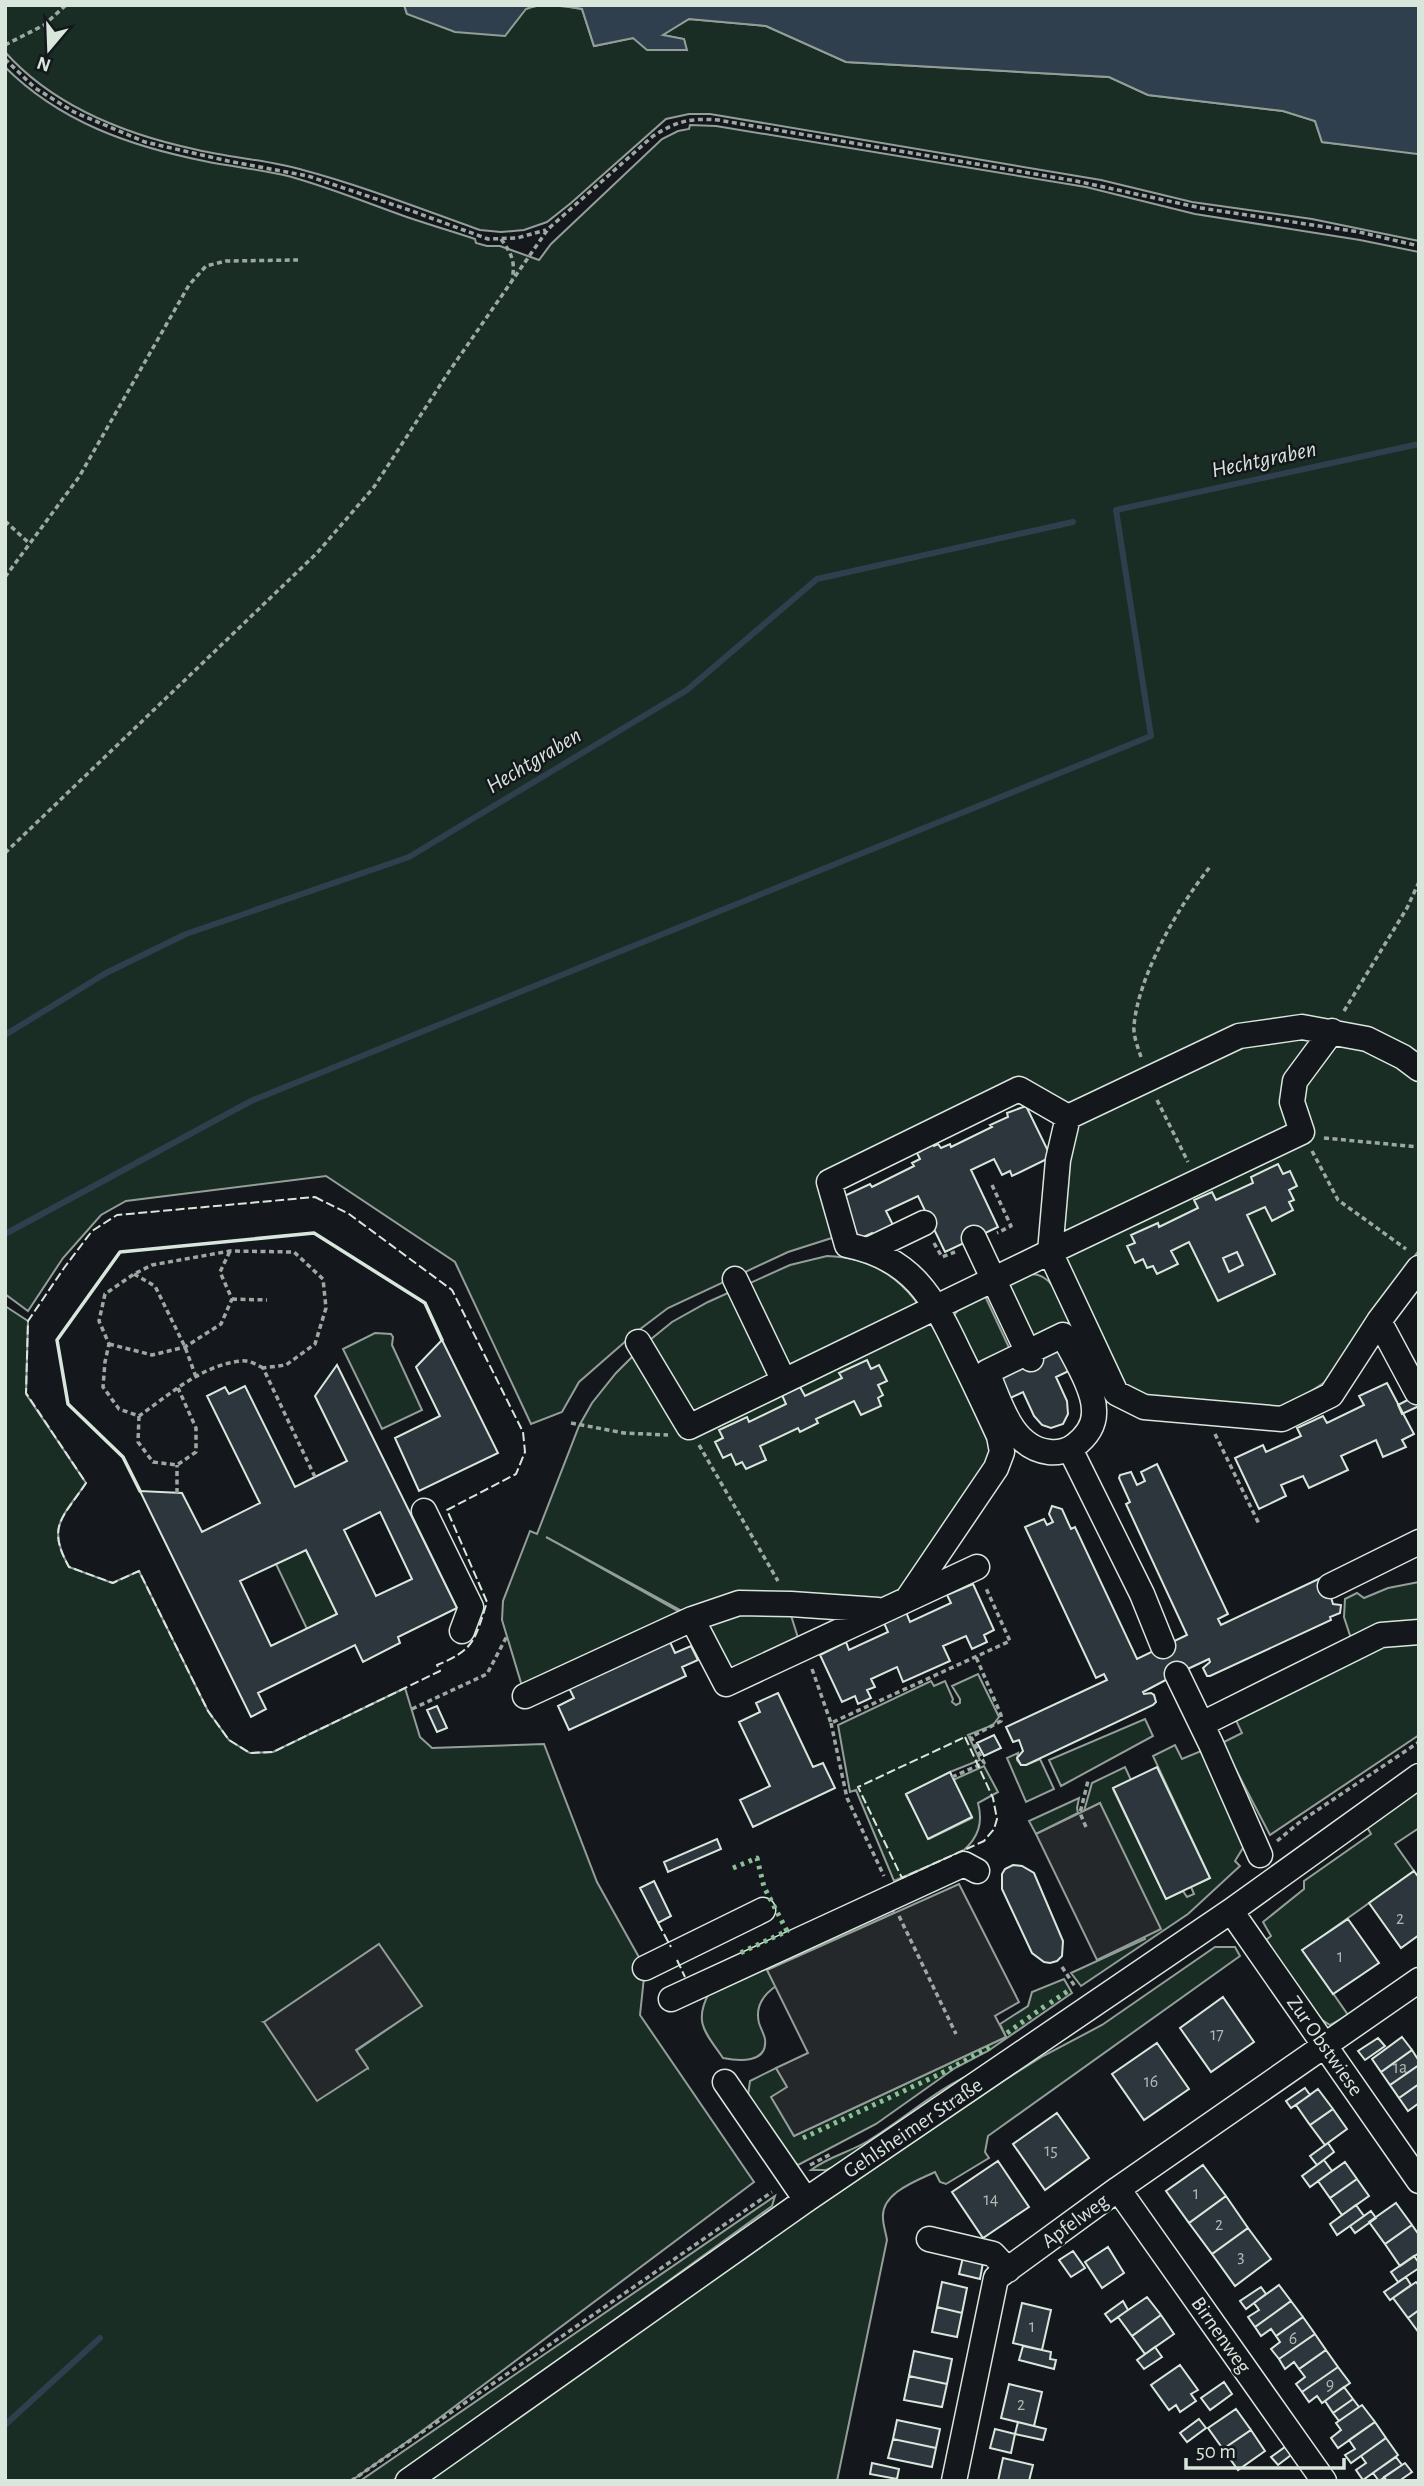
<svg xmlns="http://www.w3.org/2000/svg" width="1424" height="2486" font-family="'Alegreya Sans',sans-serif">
	<rect width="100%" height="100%" fill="#14181c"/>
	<path fill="#1a2d24" stroke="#939e99" stroke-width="2" fill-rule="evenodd" d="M5,5H404L407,14L526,9C544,2 563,6 582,9L594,46L633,38L686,50L684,39L662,35L689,19L766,26L846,62L1109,77L1148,95L1283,111L1315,121L1322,142L1419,153V241L1312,219L1192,202L1101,180L710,114H689L666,119L571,203L547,222L524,230L501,232L480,230C421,209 363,186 303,170C269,160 232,158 198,150C127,135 54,107 5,52Z
		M5,67C60,122 130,146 204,161C232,167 260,169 288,176C328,187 365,202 404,216C427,224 451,231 475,239L476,243L487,246H500L539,260L551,244L662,139L678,131L689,129L690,125L716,126L1086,187L1195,214L1360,240L1419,252V1250L1325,1382L1287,1407L1152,1399L1124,1385L1059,1245L1076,1109L1027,1082L821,1172L838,1236L788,1252L668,1308L635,1333L579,1382L562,1412L531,1424L455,1262L326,1176L126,1201L101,1215L63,1258L28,1311L5,1294Z
		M827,1256C901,1258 927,1312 955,1371C968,1397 980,1424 992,1450L988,1467L900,1594L877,1604L689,1615L546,1537L692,1619L525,1696L502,1620L503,1601L530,1531L537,1534L579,1426L592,1403L616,1373L645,1344L672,1322L708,1302L790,1265Z
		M1030,1274C1055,1273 1062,1305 1072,1326L1034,1344L1005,1286Z
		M985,1296L1012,1354L975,1371L954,1315L959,1309Z
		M5,1306L28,1321L26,1394L86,1483C63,1517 46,1526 69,1567L112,1583L139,1571L208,1711L229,1740L250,1753L273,1752L405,1688L420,1737L432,1748L544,1744L597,1882L645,1968L640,2015L754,2182L418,2434L351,2481H5ZM421,2006L356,2051L367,2068L264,2022Z
		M375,1333L391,1334L393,1337L392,1345L422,1410L382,1429L343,1349Z
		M306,1550L337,1614L307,1629L276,1564Z
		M1419,1582V1735L1270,1835L1222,1743L1242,1733L1234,1716L1357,1657L1344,1617L1345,1599L1357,1593L1364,1598L1388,1588Z
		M789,1609L799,1641L732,1670L708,1630L713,1619Z
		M978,1674L999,1717L993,1725L968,1735L980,1760L950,1772L906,1795L929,1839L972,1818L953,1780L984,1766L998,1792L978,1803C983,1822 979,1837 963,1851L894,1881L856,1790L850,1792L838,1725L931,1681L934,1686L945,1681L953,1699L952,1702L956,1705L960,1703V1699L952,1686Z
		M1145,1719L1153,1736L1061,1786L1049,1760Z
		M1175,1745L1182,1759L1201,1751L1243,1838V1848L1235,1861L1240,1866L1188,1914L1081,1986L1071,1973L1145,1939L1100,1803L1084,1811L1092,1783L1125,1767L1131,1780L1113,1789L1166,1899L1183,1891L1187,1897L1194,1894L1191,1887L1210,1878L1153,1756Z
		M1018,1753L1017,1760L1021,1765H1026L1040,1759L1054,1789L1026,1802L1007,1758Z
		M1419,1790V1828L1395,1844L1414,1871L1303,1950L1348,2015L1330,2025L1316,2016L1266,1940L1271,1936L1263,1922L1304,1889V1881L1371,1834L1367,1827Z
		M1079,1798L1077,1808L1078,1813L1036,1834L1029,1821Z
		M889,1903L894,1913L768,1970L776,1986C763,1995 755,2007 759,2023C761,2029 764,2034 765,2039C768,2064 738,2061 723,2058C706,2033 693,2023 709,1993Z
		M1215,1947H1235L1240,1956L988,2136L985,2152L989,2158L946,2184L940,2182L935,2172C916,2181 881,2193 883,2218C883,2225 886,2233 887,2240L837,2481H427L776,2235L1003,2081L1043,2056L1102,2025Z
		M1064,1979L1072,1993L988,2051L955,2068L876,2124L798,2165L788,2158L748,2095L750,2081L776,2068L785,2082L883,2034L772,2097L794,2136L1006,2037L1000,2024L1028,2006L1032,1992Z
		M978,2071L839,2165L826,2170H811C828,2157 850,2152 868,2141C906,2118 937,2088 978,2071Z
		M775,2196L772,2206L392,2481H360Z"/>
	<path fill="#24282b" stroke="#939e99" stroke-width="2" d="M1100,1803L1161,1929L1097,1960L1036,1834Z
		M959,1884L1019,2002L995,2016L1006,2037L794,2136L771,2097L787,2087L776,2068L808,2053L767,1970Z
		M379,1944L422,2006L356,2050L368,2068L317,2101L264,2022Z"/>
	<path fill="#2f3f4d" stroke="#939e99" stroke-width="2" d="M404,5H536L526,9L505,36L455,32L407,14Z
		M560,5H1419V153L1417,154L1322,142L1315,121L1283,111L1148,95L1109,77L846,62L766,26L689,19L663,35L684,39L687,50H647L633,38L594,46L582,9Z"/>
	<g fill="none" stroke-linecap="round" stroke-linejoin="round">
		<path stroke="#2f3f4d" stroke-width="6" d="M5,1035L106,973L186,934L409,857L687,690L817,579L1073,522
			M5,1234L251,1101L1151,736L1116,510L1419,444
			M5,2425L100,2338"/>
	</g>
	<path fill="#2c363c" stroke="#d8e6dc" stroke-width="2" fill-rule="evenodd" d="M1026,1106L1051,1157L1012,1176L1010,1171L1002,1175L994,1159L971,1170L998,1227L945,1252L918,1196L886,1211L896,1231L875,1241L872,1233L859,1239L840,1198L870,1184L872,1187L914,1166L912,1163L920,1159L917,1153L921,1151L920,1149L933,1144L934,1146L938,1144L941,1148L950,1144L951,1147L992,1127L990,1125L1008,1117L1007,1113Z
		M1278,1164L1283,1174L1290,1171L1297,1186L1289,1190L1294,1200L1289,1202L1293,1210L1272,1221L1265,1207L1247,1215L1275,1274L1218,1301L1189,1242L1171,1251L1178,1264L1157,1274L1153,1266L1147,1268L1143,1259L1135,1263L1127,1246L1135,1243L1131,1235L1158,1223L1159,1227L1198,1208L1194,1200L1212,1192L1216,1200L1253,1183L1251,1177ZM1237,1252L1243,1265L1229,1272L1223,1258Z
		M1237,1252L1243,1265L1229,1272L1223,1258Z
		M442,1340L498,1453L419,1491L395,1438L440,1416L416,1367Z
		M1064,1346L1075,1368L1056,1377L1067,1401L1068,1414L1063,1424L1051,1428L1042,1425L1034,1416L1023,1392L1004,1401L993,1379Z
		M867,1360L871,1369L879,1365L887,1381L878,1385L883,1395L878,1398L881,1406L861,1415L854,1401L816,1419L818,1423L800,1432L798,1428L760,1446L766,1460L746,1469L742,1462L736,1465L731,1454L723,1458L715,1442L723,1438L719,1430L747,1417L749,1422L786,1404L782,1395L800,1387L805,1396L842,1378L839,1373Z
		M337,1365L457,1608L398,1637L400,1643L363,1662L355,1645L258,1693L266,1709L251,1717L140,1491L182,1493L202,1532L260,1503L207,1396L225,1387L229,1394L245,1386L295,1487L347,1461L315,1396ZM380,1512L412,1579L376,1596L344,1530ZM306,1550L337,1614L271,1646L240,1581Z
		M1387,1383L1414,1434L1402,1440L1406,1447L1383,1457L1376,1440L1341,1456L1348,1470L1309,1488L1303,1476L1281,1485L1286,1496L1259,1509L1235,1458L1263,1445L1266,1452L1301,1436L1297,1428L1323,1416L1327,1423L1364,1405L1359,1396Z
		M1419,1394V1406L1402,1414L1398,1405Z
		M1157,1464L1228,1614L1218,1619L1221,1625L1325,1576L1333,1604L1341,1605L1340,1613L1330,1617L1331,1620L1210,1676H1207L1203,1668L1210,1662L1209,1659L1177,1674L1143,1692L1144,1694L1151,1693L1154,1695L1156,1702L1153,1705L1026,1765H1021L1017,1758L1023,1751L1019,1740L1013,1742L1006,1727L1107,1680L1104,1674L1096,1678L1025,1527L1044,1519L1047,1525L1053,1522L1049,1514L1052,1506L1062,1509L1071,1529L1075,1527L1137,1659L1187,1635L1126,1504L1130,1502L1119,1478L1120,1475L1131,1472L1137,1485L1145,1481L1141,1472Z
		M973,1584L994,1630L984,1635L987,1642L972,1649L966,1636L943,1646L950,1661L903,1682L897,1667L871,1679L875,1687L867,1690L871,1698L858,1704L855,1696L842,1702L820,1655L846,1642L849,1650L888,1632L884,1623L906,1612L910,1622L951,1603L947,1595Z
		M670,1642L675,1653L691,1646L698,1660L682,1667L686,1676L569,1730L558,1706L574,1698L569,1688Z
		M778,1693L813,1767L823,1763L835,1788L753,1827L740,1800L770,1786L739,1722L760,1712L756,1703Z
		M437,1706L447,1728L437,1732L427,1710Z
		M994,1735L1001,1748L984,1756L977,1743Z
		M1157,1767L1210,1878L1166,1899L1113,1788Z
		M950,1772L972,1817L928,1839L906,1794Z
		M717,1839L721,1849L668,1872L664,1862Z
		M1013,1865L1022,1866L1034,1873L1063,1941L1062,1956L1057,1961L1050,1963L1044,1962L1032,1953L1002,1889V1874L1005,1869Z
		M1414,1871L1419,1878V1935L1401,1948L1369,1903Z
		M654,1881L671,1916L658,1923L640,1888Z
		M1348,1919L1379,1963L1333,1994L1302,1950Z
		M1223,1997L1254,2042L1211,2072L1180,2028Z
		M1402,2037L1412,2050L1381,2072L1372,2059Z
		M1378,2038L1385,2046L1365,2060L1358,2051Z
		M1157,2043L1189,2089L1144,2120L1112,2074Z
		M1412,2050L1419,2061V2065L1390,2085L1381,2072Z
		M1419,2065V2084L1399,2098L1390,2085Z
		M1419,2084V2103L1408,2111L1399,2098Z
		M1305,2088L1310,2095L1291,2108L1286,2101Z
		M1318,2089L1333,2109L1310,2125L1296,2105Z
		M1333,2109L1347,2129L1325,2145L1310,2125Z
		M1057,2113L1089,2158L1045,2190L1013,2144Z
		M1328,2143L1334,2152L1317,2165L1310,2156Z
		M1324,2160L1332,2171L1310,2187L1302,2176Z
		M998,2161L1029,2207L983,2238L952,2192Z
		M1345,2162L1357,2179L1330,2198L1318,2181Z
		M1203,2165L1226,2196L1189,2223L1166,2191Z
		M1357,2179L1369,2196L1342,2215L1330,2198Z
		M1226,2196L1248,2228L1212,2254L1189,2223Z
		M1396,2203L1412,2225L1385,2244L1369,2222Z
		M1356,2205L1364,2216L1337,2235L1330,2224Z
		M1371,2211L1376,2218L1355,2233L1350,2226Z
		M1412,2225L1419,2235V2253L1400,2266L1385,2244Z
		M1248,2228L1271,2259L1235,2286L1212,2254Z
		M1108,2247L1124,2273L1102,2288L1085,2262Z
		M1073,2251L1085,2268L1071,2277L1059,2260Z
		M964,2253L984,2257L980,2279L959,2274Z
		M1414,2256L1419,2263V2268L1398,2282L1391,2272Z
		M1406,2277L1411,2285L1390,2300L1384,2292Z
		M942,2282L967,2288L962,2313L937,2307Z
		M1416,2282L1419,2286V2310L1408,2318L1393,2298Z
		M1279,2285L1291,2301L1255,2327L1248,2317L1259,2310L1254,2303Z
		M1261,2287L1266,2294L1246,2309L1240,2301Z
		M1147,2297L1161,2315L1132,2336L1118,2317Z
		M1123,2301L1128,2310L1111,2322L1105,2314Z
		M1291,2301L1303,2317L1276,2336L1271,2329L1261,2336L1255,2327Z
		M1022,2303L1051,2310L1042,2350L1013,2343Z
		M937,2307L962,2313L957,2337L932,2332Z
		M1419,2310V2333L1408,2318Z
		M1161,2315L1174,2334L1145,2354L1132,2336Z
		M1303,2317L1315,2334L1279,2359L1271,2349L1280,2342L1276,2336Z
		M1315,2334L1326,2350L1299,2369L1294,2362L1285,2369L1279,2359Z
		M1023,2346L1051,2352L1050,2359L1056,2360L1054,2369L1019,2360Z
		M1155,2347L1162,2357L1144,2369L1137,2360Z
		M1326,2350L1338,2367L1302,2392L1296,2384L1305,2377L1299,2369Z
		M914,2351L952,2359L947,2384L909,2376Z
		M1180,2365L1198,2390L1191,2394L1196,2401L1180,2412L1176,2405L1169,2410L1151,2385Z
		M1338,2367L1350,2383L1322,2403L1317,2396L1309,2402L1302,2392Z
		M909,2376L947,2384L942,2407L904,2400Z
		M1224,2382L1232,2394L1210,2410L1201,2398Z
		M1009,2384L1042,2392L1034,2426L1001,2418Z
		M1344,2387L1353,2399L1333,2413L1325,2401Z
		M1353,2399L1359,2407L1339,2421L1333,2413Z
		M1362,2405L1375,2422L1338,2448L1331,2438L1341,2430L1336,2423Z
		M1236,2409L1251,2430L1223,2449L1208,2428Z
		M1199,2419L1206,2428L1187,2442L1180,2433Z
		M897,2420L940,2429L936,2448L893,2439Z
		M1018,2422L1046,2429L1043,2440L1015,2434Z
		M1375,2422L1386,2438L1351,2463L1345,2455L1355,2449L1349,2440Z
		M995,2429L1015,2434L1011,2453L990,2448Z
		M1251,2430L1265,2451L1238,2470L1223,2449Z
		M1386,2438L1398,2455L1363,2480L1356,2470L1366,2463L1361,2456Z
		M893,2439L936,2448L932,2467L888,2458Z
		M1285,2447L1291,2455L1278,2465L1271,2457Z
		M1396,2457L1402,2465L1379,2481L1373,2473Z
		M1003,2458L1033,2465L1029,2481H998Z
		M872,2463L899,2469L897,2479L870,2474Z
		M1405,2463L1412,2472L1399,2481H1387L1384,2477Z"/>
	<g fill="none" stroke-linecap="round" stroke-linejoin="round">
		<g stroke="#d8e6dc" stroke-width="27">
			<path id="minor" d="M1332,1031L1295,1081L1292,1102L1302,1132L1050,1252L1058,1160L1068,1117L1239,1036L1302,1027L1367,1039L1403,1057L1419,1069
				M974,1238L1031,1359
				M870,1249L924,1223
				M1379,1321L1417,1392
				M1063,1335C1073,1356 1094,1388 1094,1410C1095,1425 1086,1437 1074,1446C1067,1451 1057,1453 1049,1452C1011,1448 1000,1402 987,1372Z
				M638,1342L689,1427L784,1381L735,1279
				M784,1381L1050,1252L1116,1393L1144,1407L1282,1419L1331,1395L1379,1321L1419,1268
				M1070,1449L1142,1594L1163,1646
				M424,1511L471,1607L462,1631
				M1330,1586L1419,1542
				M908,1598L996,1468L1002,1452L999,1436C986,1408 973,1380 959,1352C933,1297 912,1258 847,1245L829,1182L1019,1089L1068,1117
				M692,1619L739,1603L791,1604L878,1610
				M1177,1674L1211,1744L1260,1855
				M525,1696L692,1619L726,1684L977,1567
				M1202,1724L1381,1635L1419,1632
				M1231,1911L1419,2181
				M645,1968L763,1910
				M671,1999L964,1864L977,1871
				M725,2082L806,2200
				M1118,2189L1324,2481
				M929,2239L993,2254L1008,2270
				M408,2481L806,2200L1231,1911L1419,1776
				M954,2481L996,2278L1118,2189L1419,1980"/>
		</g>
		<path stroke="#9da8a2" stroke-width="3.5" stroke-dasharray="5 3.5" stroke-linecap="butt" d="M5,45L44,25L66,5
			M5,59L35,88L74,112L145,142L228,161L308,176L412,211L488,239L517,238L546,230
			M501,239C511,253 516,262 512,279
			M5,521L29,543
			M5,577L79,477L189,285L206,266L226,261L298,260
			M5,853L317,553L374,487L448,373L548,229L653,136C677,121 690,118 718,120L1076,181L1201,208L1359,232L1419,246
			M1344,1011L1407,908L1419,882
			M1141,1057C1138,1048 1133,1035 1134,1026C1138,976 1179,905 1210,867
			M1157,1100L1188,1162
			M1324,1138L1419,1147
			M1312,1151L1338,1200L1406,1249
			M992,1185L1011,1226L997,1233
			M934,1243L942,1257L955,1252
			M134,1274L155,1286L185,1347L196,1377
			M232,1299L267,1300
			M109,1344L152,1355L185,1347L221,1324L232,1299L220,1272L230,1251
			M263,1368C257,1365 249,1360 242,1361C203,1364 169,1395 139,1416L119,1409L103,1387L105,1362L109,1344L99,1321L105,1294L134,1274L152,1265L230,1251L294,1252L323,1279L326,1308L315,1344L286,1365L263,1368L315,1477
			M139,1416L138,1442L153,1462L177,1465L196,1452V1428L178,1388
			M571,1423L624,1433L668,1435
			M1215,1434L1259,1524
			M699,1445L778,1581
			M177,1493V1465
			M812,1669L831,1723L1010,1641L985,1586
			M412,1709L487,1674L507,1636
			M831,1723L847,1798L884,1876
			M952,1777L984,1763L971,1737L1001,1721V1715L976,1657
			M1086,1827L1080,1813L1088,1781
			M1277,1841L1301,1821L1419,1742
			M899,1916L956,2034
			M1062,1967L1076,1988
			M810,2165L831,2154
			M351,2481L772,2192"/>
		<use href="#minor" stroke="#14181c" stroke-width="24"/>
		<path stroke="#8ac095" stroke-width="5" stroke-dasharray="3.5 5" stroke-linecap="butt" d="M733,1868L757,1858L764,1887L787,1931L738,1954
			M1050,2003L1068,1991
			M1007,2033L1045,2006
			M803,2138L942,2073L992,2046"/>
		<path stroke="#d8e6dc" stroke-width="2" stroke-dasharray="9 3.5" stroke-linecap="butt" d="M315,1197L349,1214L452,1290L523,1432L525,1452L516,1474L447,1510L487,1602C475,1639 475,1650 437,1665L440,1671L273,1752L250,1753L229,1740L208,1711L139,1571L113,1583L69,1567C46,1526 63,1518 86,1483L26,1393L28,1321L64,1268L92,1231L117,1215Z
			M965,1737L993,1798L997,1819L994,1829L984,1841L902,1878L858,1787Z
			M658,1923L671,1947
			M677,1960L685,1977"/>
		<path stroke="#d8e6dc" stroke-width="3.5" d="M140,1491L123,1457L68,1404L57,1340L120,1252L314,1233L425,1303L442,1340"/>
	</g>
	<g text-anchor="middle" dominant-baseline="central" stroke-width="5" stroke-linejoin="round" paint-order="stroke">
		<g font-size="18" fill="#adbab4">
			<text x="1400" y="1919">2</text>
			<text x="1340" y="1957">1</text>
			<text x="1217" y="2035">17</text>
			<text x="1400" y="2068">1a</text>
			<text x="1151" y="2082">16</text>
			<text x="1051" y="2151">15</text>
			<text x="1196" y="2194">1</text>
			<text x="991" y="2200">14</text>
			<text x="1219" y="2225">2</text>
			<text x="1241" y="2257">3</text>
			<text x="1032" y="2327">1</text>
			<text x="1293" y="2339">6</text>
			<text x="1330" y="2385">9</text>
			<text x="1021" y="2405">2</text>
		</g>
		<g font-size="21" fill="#d8e6dc" stroke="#14181c">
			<text transform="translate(1325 2046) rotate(55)">Zur Obstwiese</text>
			<text transform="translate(913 2128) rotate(-34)">Gehlsheimer Straße</text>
			<text transform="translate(1075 2221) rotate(-36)">Apfelweg</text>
			<text transform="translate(1221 2335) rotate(55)">Birnenweg</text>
		</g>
		<g font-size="23" font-style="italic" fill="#d8e6dc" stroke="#14181c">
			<text transform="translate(1264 460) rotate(-12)">Hechtgraben</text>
			<text transform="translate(534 761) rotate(-31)">Hechtgraben</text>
		</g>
	</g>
	<rect width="1424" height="2486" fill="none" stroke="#d8e6dc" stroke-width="14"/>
	<g transform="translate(49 49) rotate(199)" stroke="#14181c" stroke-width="5" paint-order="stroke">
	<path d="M0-5L12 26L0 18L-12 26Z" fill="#d8e6dc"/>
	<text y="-10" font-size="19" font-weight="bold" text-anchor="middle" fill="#d8e6dc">N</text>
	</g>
	<path d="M1186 2458v10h158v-10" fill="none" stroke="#d8e6dc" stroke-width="3.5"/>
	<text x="1196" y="2458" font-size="21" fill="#d8e6dc" stroke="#14181c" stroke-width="5" paint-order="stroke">50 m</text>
</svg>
